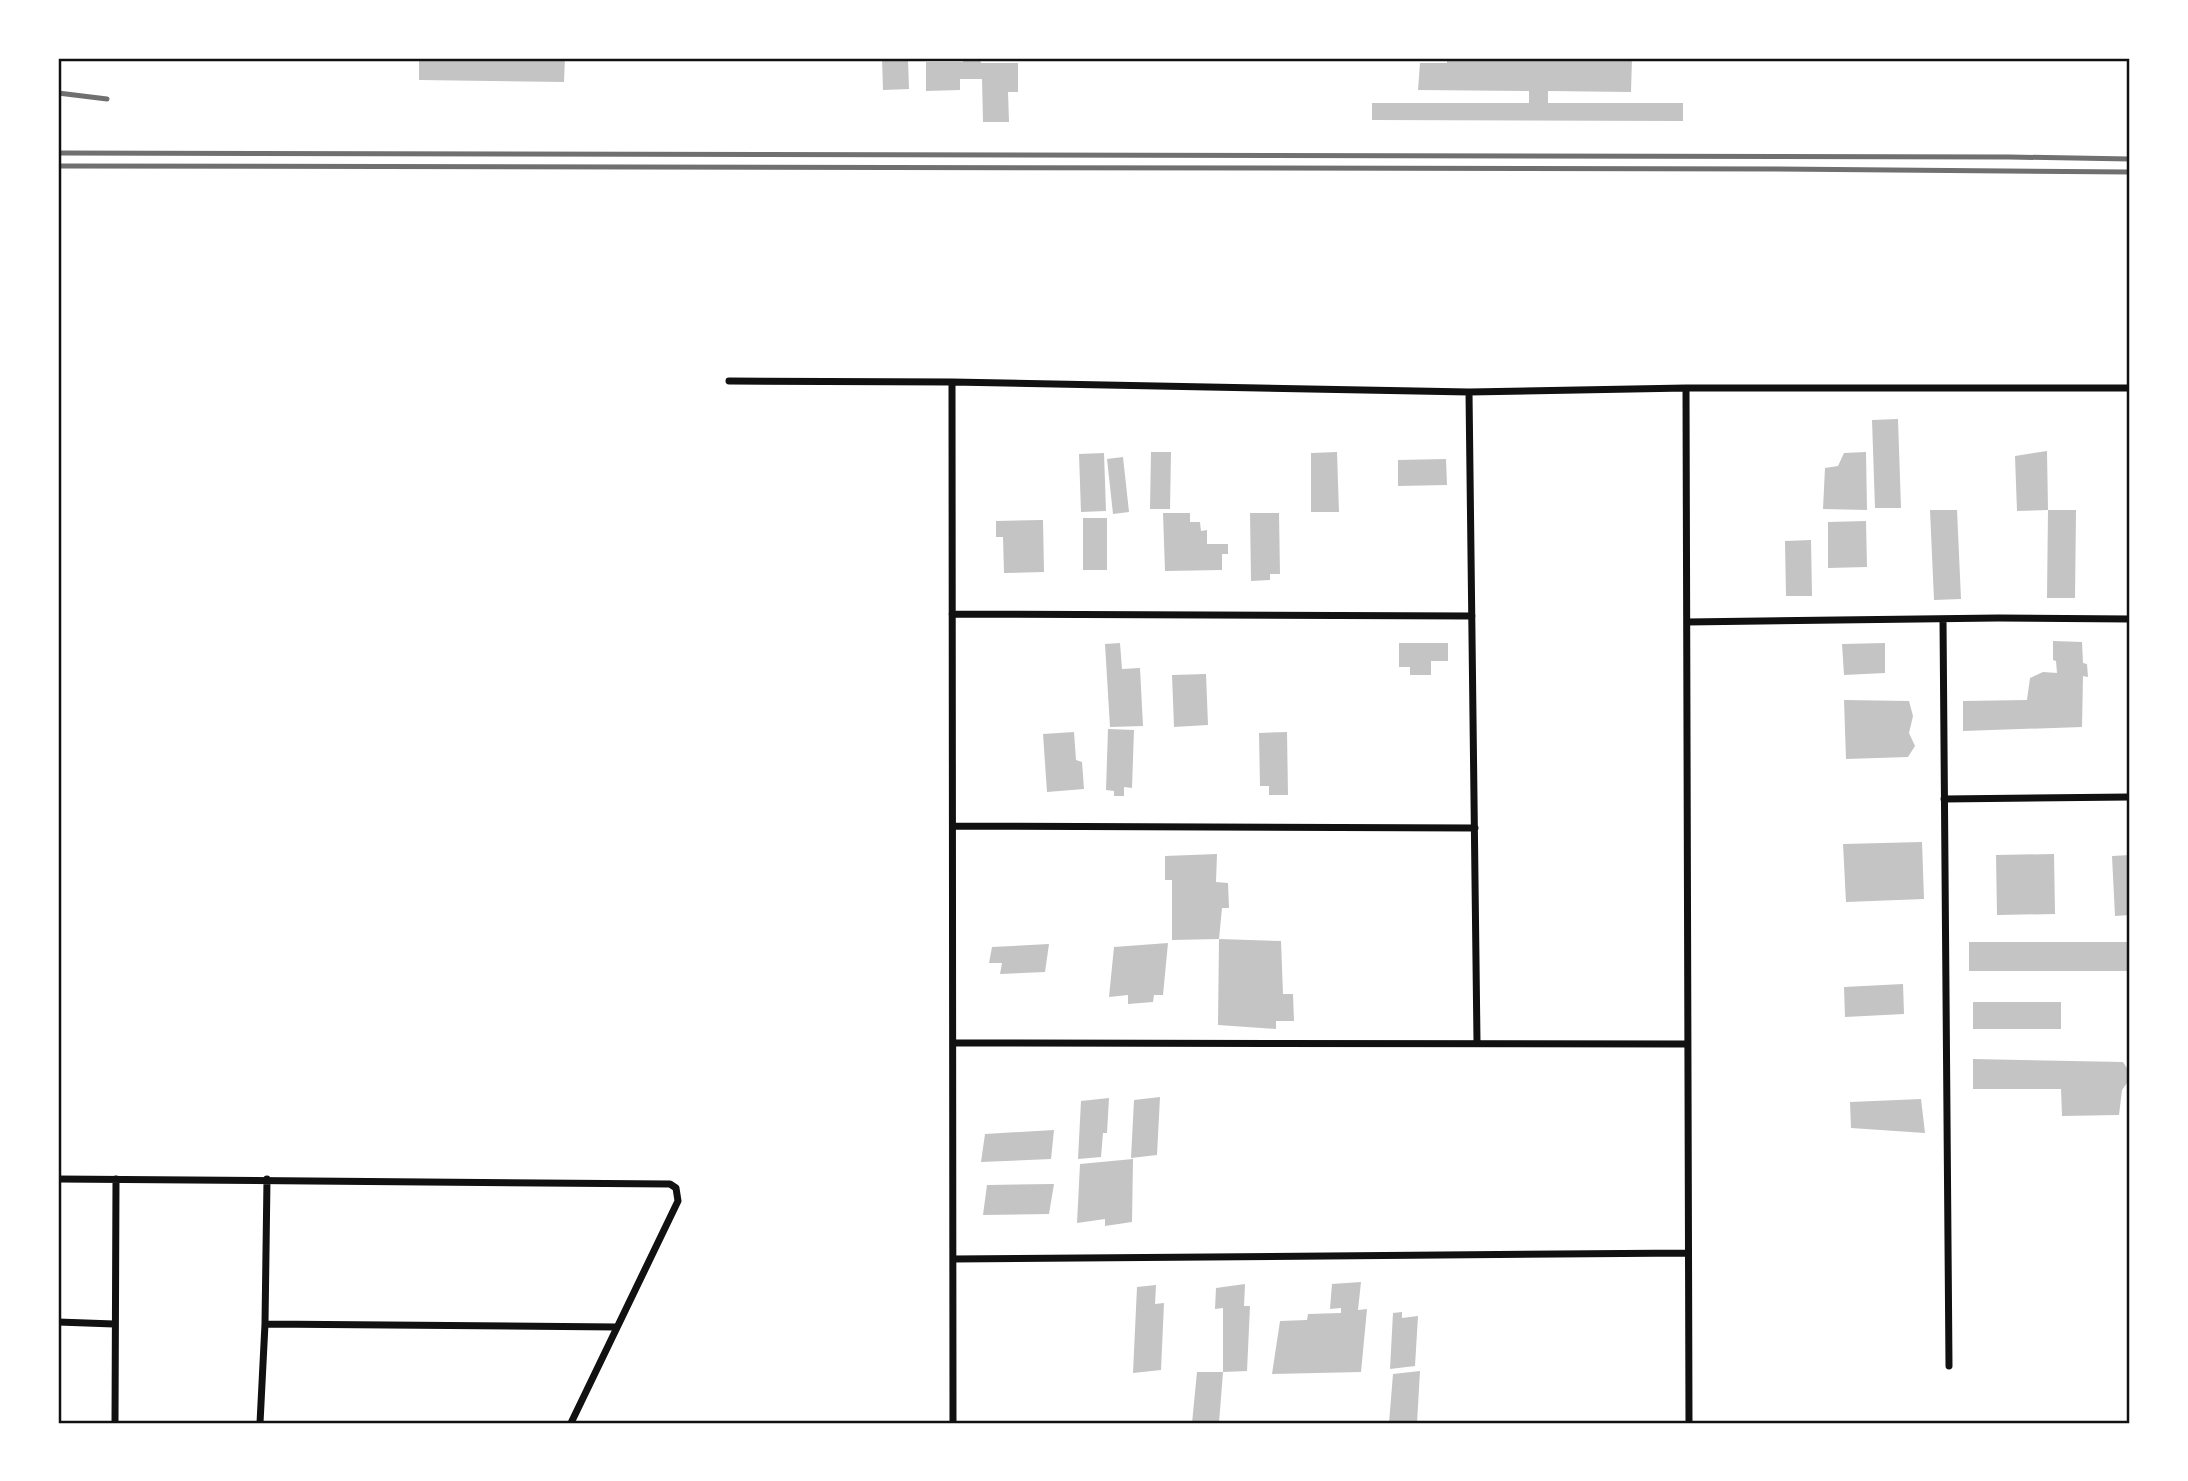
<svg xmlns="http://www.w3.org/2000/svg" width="2188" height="1481" font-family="Roboto,sans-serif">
	<rect width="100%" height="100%" fill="#fff"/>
	<path fill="#c4c4c4" d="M419,58H565L564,82L419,80Z
		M882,58H908L909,89L883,90Z
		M963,58H980L981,63H1018V92H1008L1009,122H983L982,79H960V90L926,91V62H963Z
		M1447,58H1632L1631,92L1548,91V103H1683V121L1372,120V103H1529V91L1418,90L1420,63H1447Z
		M1898,419L1901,508H1875L1872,420Z
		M2047,451L2048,510L2017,511L2015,456Z
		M1151,452H1171L1170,509H1150Z
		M1337,452L1339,512H1311V453Z
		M1866,452L1867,510L1823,509L1825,468L1838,466L1844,453Z
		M1104,453L1106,511L1081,512L1079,454Z
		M1123,457L1129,512L1113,514L1107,459Z
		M1446,459L1447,485L1398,486V460Z
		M1930,510H1957L1961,599L1934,600Z
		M2048,510H2076L2075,598H2047Z
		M1163,513H1190V522H1200L1201,531L1207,530V544H1228V554H1222V570L1165,571Z
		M1250,513H1279L1280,574H1270V580L1251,581Z
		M1083,518H1107V570H1083Z
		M1043,520L1044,572L1004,573L1003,537H996V521Z
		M1866,521L1867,567L1828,568V522Z
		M1811,540L1812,596H1786L1785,541Z
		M2053,641L2082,642L2083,663L2087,664L2088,677L2083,676L2082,727L1963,731V701L2027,700L2030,678L2043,672L2057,673L2056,661L2053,660Z
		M1120,643L1122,669L1140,668L1143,726L1110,727L1105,644Z
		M1399,643H1448V661H1431V675H1410V667H1399Z
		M1885,643V673L1844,675L1842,644Z
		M1206,674L1208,725L1174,727L1172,675Z
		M1844,700L1909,701L1913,716L1909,733L1915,746L1908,757L1846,759Z
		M1108,729L1134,730L1132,788L1124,787V796H1114V791L1106,790Z
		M1074,732L1076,760L1082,762L1084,789L1047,792L1043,734Z
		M1287,732L1288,795H1269V786H1260L1259,733Z
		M1922,842L1924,899L1846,902L1843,844Z
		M1217,854L1216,882L1228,883L1229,908H1222L1219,939L1172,940V880H1165V856Z
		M2054,854L2055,914L1997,915L1996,855Z
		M2130,855V915L2115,916L2112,856Z
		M1219,939L1281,941L1283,994H1293L1294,1021H1276V1029L1218,1025Z
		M1969,942H2130V971H1969Z
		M1168,943L1163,995H1154L1153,1002L1128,1004V995L1109,997L1114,947Z
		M1049,944L1045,972L1000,974L1002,963H989L992,947Z
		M1903,984L1904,1014L1845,1017L1844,987Z
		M1973,1002H2061V1029H1973Z
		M1973,1059L2123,1062L2130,1073V1079L2122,1090L2119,1115L2062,1116L2061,1089H1973Z
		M1160,1097L1157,1155L1131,1158L1134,1100Z
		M1109,1098L1107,1133H1103L1101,1157L1078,1159L1081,1101Z
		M1921,1099L1925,1133L1851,1128L1850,1102Z
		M1054,1130L1051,1159L981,1162L985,1134Z
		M1133,1159L1132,1222L1105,1226V1219L1077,1223L1080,1164Z
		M1054,1184L1049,1214L983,1215L987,1185Z
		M1361,1282L1358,1310L1367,1309L1361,1372L1272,1374L1280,1321L1307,1320L1308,1314L1341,1313V1308L1330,1309L1332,1284Z
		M1245,1284L1244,1306H1250L1247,1371L1223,1372L1219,1423H1192L1197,1372H1223V1308L1215,1309L1216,1288Z
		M1156,1285L1155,1304L1164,1303L1161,1370L1133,1373L1137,1287Z
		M1402,1312V1318L1418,1316L1415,1366L1390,1369L1393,1313Z
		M1420,1371L1417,1423H1389L1393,1374Z"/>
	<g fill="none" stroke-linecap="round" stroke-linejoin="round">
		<path stroke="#111" stroke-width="7" d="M729,381L952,382L1469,392L1686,388H2130
			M952,382L953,1423
			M1686,388L1689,1423
			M1469,392L1477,1042
			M952,614L1472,616
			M1943,619L1949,1366
			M1687,622L1998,618L2130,619
			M1944,799L2130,797
			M953,826L1475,828
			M953,1043L1688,1044
			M58,1179L670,1184L676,1188L678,1201L571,1423
			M953,1259L1688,1253
			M58,1322L114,1324
			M265,1324L617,1327
			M115,1423L116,1179
			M260,1423L265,1324L267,1179"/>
		<path stroke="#707070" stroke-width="5" d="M58,93L107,99
			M58,153L2010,157L2130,159
			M58,166L1778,169L2130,172"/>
	</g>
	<rect width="2188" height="1481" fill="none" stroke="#ffffff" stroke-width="119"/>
	<rect x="60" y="60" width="2068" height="1362" fill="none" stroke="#111" stroke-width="2.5"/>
</svg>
